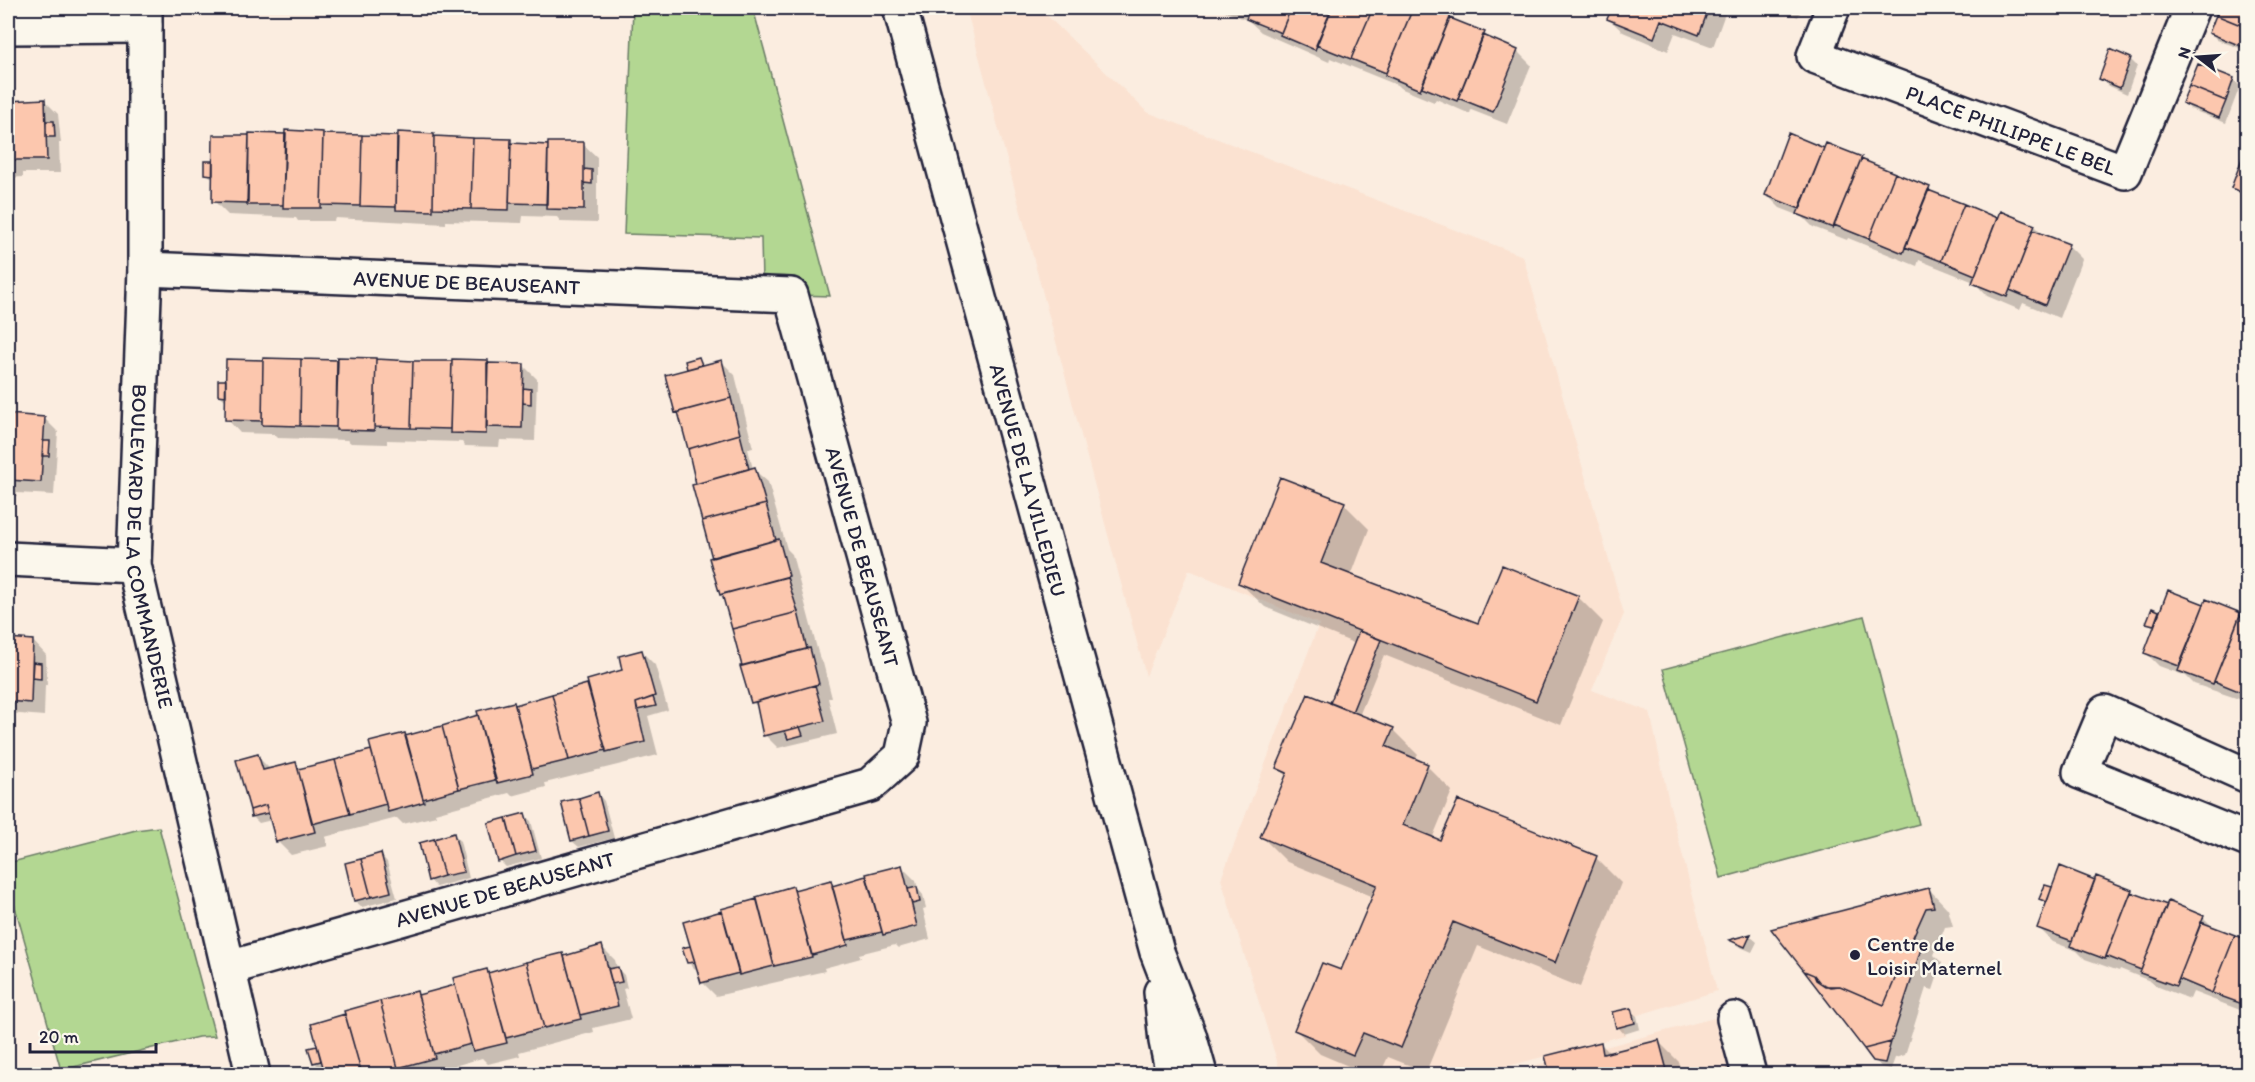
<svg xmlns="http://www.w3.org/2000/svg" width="2255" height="1082" font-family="Itim,sans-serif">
	<rect width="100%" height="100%" fill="#fbede0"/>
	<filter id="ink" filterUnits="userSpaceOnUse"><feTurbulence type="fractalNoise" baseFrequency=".0167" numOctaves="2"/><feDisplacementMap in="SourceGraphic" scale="12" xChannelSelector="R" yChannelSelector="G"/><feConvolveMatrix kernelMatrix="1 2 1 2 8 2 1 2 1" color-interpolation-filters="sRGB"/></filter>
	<g filter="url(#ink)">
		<path fill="#fbe2d1" d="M966,8H1039L1147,112L1523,256L1624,614L1592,690L1650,712L1669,802L1717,991L1622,1020L1625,1035L1478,1074H1281L1221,879L1319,624L1189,570L1146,676Z
			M1737,1012L1753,1074H1503Z"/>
		<path fill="#b3d792" stroke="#6a7c66" stroke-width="1.5" d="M633,8H753L830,296L797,295L762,283L761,238L624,234Z
			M1864,616L1919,824L1721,878L1663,669Z
			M159,827L215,1036L198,1037L61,1070L8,882V863L136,830Z"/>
		<path fill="#0003" d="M1217,8H1427L1450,17L1455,22L1484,33L1491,40L1517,51L1531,65L1507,124L1471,110L1470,114L1436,99L1434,102L1400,88L1397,85L1330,58L1329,62L1261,32L1249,21Z
			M1613,8H1727L1713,47L1675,33L1668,51L1623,32L1609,19Z
			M1774,8H1802L1798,17Z
			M2221,8H2248V51L2217,40L2211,33Z
			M2111,51L2131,60L2137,66L2127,94L2107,85L2101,79Z
			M2233,79L2240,86L2226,123L2190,109L2184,102Z
			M8,99L11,102L45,101L58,114L61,143H59L60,173H23V177L8,178Z
			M323,134L325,136L399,137L433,136L436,138L510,140L514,145L549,146L583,144L597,157V223L561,222L557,217L523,216L522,223L446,221V224L335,218L334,221H298L296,218L228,215L214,201V180L206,173L212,162L287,135Z
			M2248,150V202L2233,188Z
			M1929,188L1935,195L1998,220L2001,213L2035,226L2044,235L2068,245L2082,259L2059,318L2023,303L2020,310L1987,296L1974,282L1919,260L1917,266L1848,238L1847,240L1813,227L1803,217L1780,208L1766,194Z
			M339,358L454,363L487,361L491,365L524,366L537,379L535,441L500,440L499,447L465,446L462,442L387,440V444L351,443L347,440L277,438L273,434L240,433L227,419V402L220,395V382L339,361Z
			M699,359L706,366L721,361L735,375L753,448L748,449L753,469L768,482L787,549L792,554L820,660L823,663L832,698H828L837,734L778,748L765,735L759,708L752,702L725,598L721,594L699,484L680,416L677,412L689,370L687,362Z
			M8,413L11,416L44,418L58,432L54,495L17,493V496H8Z
			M1344,504L1369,529L1351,576L1479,625L1578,597L1603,622L1561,725L1384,655L1359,716L1393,730L1418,755L1415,760L1427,766L1452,791L1432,839L1441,842L1596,858L1621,883L1580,987L1478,946L1426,1072L1388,1057L1380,1074H1367L1320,1054L1295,1029L1342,972L1374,897L1287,862L1262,837L1287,777L1278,768L1331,705L1356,644L1265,607L1240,583Z
			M2169,592L2205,606L2240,614L2248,620V702L2194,684L2186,676L2159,666L2145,652L2155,629L2148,622L2159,612L2160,614Z
			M8,639L33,641L46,655L47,685H45L44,716L8,713Z
			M641,651L655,665L668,710L648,716L658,755L545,783L546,787L512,796L509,793L435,813L436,816L403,824L397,818L325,837L328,846L291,855L277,841L272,820L259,823L252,816L257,756L271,770L295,763L302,770L372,751L407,737L480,716L513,703L516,706L589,685L624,671Z
			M598,794L604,801L614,838L579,847L572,841Z
			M524,815L531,821L541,858L506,867L500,861Z
			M453,835L460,841L469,878L436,887L430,880Z
			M381,855L387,862L397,898L362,907L355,901Z
			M902,867L916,881L918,889L923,895L926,908L923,909L930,939L898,948L895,945L859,954L861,958L824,968L825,971L716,996L702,982L698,968L695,969L688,962L684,949L692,947L724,912L793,888L796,891L830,882L835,886Z
			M2096,882L2131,891L2136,896L2203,917L2215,929L2248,941V1013L2193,992L2190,999L2156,986L2150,981L2120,969L2119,971L2085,959L2077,951L2053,942L2039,928L2048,905L2041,898L2052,888L2053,890Z
			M1929,889L1948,909L1953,926L1945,927L1934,955L1942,963L1933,990L1926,988L1905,1055L1895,1058L1891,1069L1881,1067L1774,929Z
			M1750,936L1757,942L1752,952L1738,946L1732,941Z
			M601,946L615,960L617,968L624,975L627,988L623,989L631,1019L593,1028L594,1032L519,1052L520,1056L488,1064L482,1058L447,1068L448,1071L435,1074H326L324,1068L321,1069L314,1062L316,1047L320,1051L417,993L420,996L457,986L487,970L490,974L562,954L565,957Z
			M1630,1010L1637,1016L1640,1029L1624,1034L1618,1027Z
			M1659,1042L1679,1062L1682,1074H1552L1547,1057L1600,1043L1610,1053Z"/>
		<path fill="#fcc7ae" stroke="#22223b" stroke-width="1.5" d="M1250,8H1291L1281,33L1246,19Z
			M1291,8H1332L1315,50L1280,35Z
			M1332,8H1373L1351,59L1316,45Z
			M1373,8H1413L1386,73L1351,59Z
			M1413,8H1431L1451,15L1420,90L1385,75Z
			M1612,8H1709L1699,35L1661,20L1654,38L1607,19Z
			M2219,8H2248V28L2216,15Z
			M2216,15L2248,28L2246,48L2209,33Z
			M1450,18L1485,32L1457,101L1422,87Z
			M1483,35L1518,50L1493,112L1458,98Z
			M2110,49L2131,58L2120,88L2099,79Z
			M2198,64L2234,78L2226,101L2189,86Z
			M2189,86L2226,101L2219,118L2182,103Z
			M8,97L10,164H8Z
			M45,99L47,160H10L9,101Z
			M46,121H54L55,137H46Z
			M285,130L323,132L321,208H283Z
			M398,132L434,134L433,211L396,210Z
			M249,133L286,134L283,205H247Z
			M1788,133L1824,148L1800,209L1765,195Z
			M323,134L362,135L360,206L321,205Z
			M213,135H249L248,203L212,202Z
			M362,135L397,136L396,207L360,206Z
			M434,136L473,138L471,209L433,208Z
			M473,138L511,139L509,210L471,209Z
			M548,142H584V210L546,209Z
			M511,143L548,145L547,204L509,203Z
			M1826,143L1862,157L1833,228L1797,214Z
			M2246,148L2248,149V195L2231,188Z
			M1861,159L1895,173L1869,239L1834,225Z
			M204,161H213V175L204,174Z
			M584,169L592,170V184L584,183Z
			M1895,173L1930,187L1903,253L1869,239Z
			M1928,190L1964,204L1941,261L1905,247Z
			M1964,204L1997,218L1975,275L1941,261Z
			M2000,211L2035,225L2007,297L1972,283Z
			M2033,230L2069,244L2045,305L2010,290Z
			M337,357L376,358L374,431L336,430Z
			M699,357L702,365L687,369L685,361Z
			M263,358L301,359L300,426L262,425Z
			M226,359L263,360L262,421L225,420Z
			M301,359L338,360L336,427L300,426Z
			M376,359L413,361L411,428L374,427Z
			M452,359L488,360L486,434L450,433Z
			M722,360L731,398L675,413L665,375Z
			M413,361H452L450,429L411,428Z
			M487,363L524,364L522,428L487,427Z
			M218,380H226V396L218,395Z
			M523,388L531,389V404L523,403Z
			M731,398L740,434L688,449L678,412Z
			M8,414L45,417L41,482L8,480Z
			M740,434L749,469L696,484L688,449Z
			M43,441H50L49,456H42Z
			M755,467L766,504L702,521L692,485Z
			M1280,477L1345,502L1321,563L1478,623L1502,565L1579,596L1536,701L1238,583Z
			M766,504L776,540L712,558L702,521Z
			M779,539L789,576L720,595L709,558Z
			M787,577L798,612L732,629L722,594Z
			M2168,590L2204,604L2179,666L2144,653Z
			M2206,599L2241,613L2213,684L2178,671Z
			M2152,608L2159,611L2154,625L2146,623Z
			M798,612L807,649L742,666L732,629Z
			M2240,615L2248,618V695L2214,681Z
			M1359,631L1381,640L1352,712L1330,703Z
			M8,638L33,640L31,703L8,701Z
			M810,648L819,684L751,703L740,666Z
			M642,650L655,696L636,703L645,742L606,752L587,680L622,670L619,656Z
			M33,662L41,663V679L32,678Z
			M587,684L606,750L569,760L552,694Z
			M815,685L825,721L763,736L756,702Z
			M552,694L569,760L532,769L515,705Z
			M1308,694L1394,728L1386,746L1428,764L1403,825L1440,840L1458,800L1597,856L1555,963L1453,922L1401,1048L1363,1033L1353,1055L1294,1030L1322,963L1341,970L1377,885L1260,837L1287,773L1276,768Z
			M653,697L656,706L637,710L636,703Z
			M514,702L533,774L497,783L477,711Z
			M478,715L495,780L459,789L442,726Z
			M442,726L459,789L423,799L405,736Z
			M800,727L803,735L788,739L785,731Z
			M405,733L424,802L388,812L369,742Z
			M371,750L386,804L350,814L335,760Z
			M258,754L263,770L296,762L315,832L276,842L266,805L250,810L236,760Z
			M335,760L350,814L312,824L298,769Z
			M598,792L608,831L589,836L579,798Z
			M579,798L589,836L571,841L561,802Z
			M266,805L268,813L251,817L250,810Z
			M525,813L536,851L516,856L506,818Z
			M506,818L516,856L498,862L488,823Z
			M454,833L464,872L444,876L434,839Z
			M434,839L444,876L428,881L419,843Z
			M381,853L391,892L371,897L361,859Z
			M361,859L371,897L354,901L345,863Z
			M902,865L917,926L883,935L866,874Z
			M2060,866L2095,880L2072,941L2037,928Z
			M866,876L882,932L847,940L832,886Z
			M2096,876L2132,890L2105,959L2070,946Z
			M831,880L848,945L812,955L794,890Z
			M2045,885L2052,887L2047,902L2039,899Z
			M793,886L812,957L774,966L756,897Z
			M917,887L920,902L912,904L908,889Z
			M1929,888L1934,907L1926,908L1913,937L1923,942L1914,972L1900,967L1884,1005L1840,986L1830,987L1820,983L1814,975L1804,971L1771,929Z
			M2131,892L2167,905L2141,970L2106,956Z
			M757,899L774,966L739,975L721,909Z
			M2168,901L2204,916L2176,986L2140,973Z
			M722,911L739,973L701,983L683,922Z
			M2201,922L2235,935L2212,993L2179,979Z
			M1751,934L1745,947L1729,940Z
			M2235,935L2248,940V1006L2212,993Z
			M602,945L618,1006L580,1015L564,956Z
			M690,946L695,962L687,963L682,948Z
			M563,953L581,1019L544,1028L526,962Z
			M526,962L544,1028L506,1038L488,973Z
			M618,967L622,982L612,984L608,969Z
			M1900,967L1914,972L1891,1042L1864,1049L1804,971L1814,975L1816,980L1825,986H1840L1884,1005Z
			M487,969L507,1043L473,1051L453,978Z
			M455,985L471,1044L434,1054L418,995Z
			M417,991L435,1058L398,1068L380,1001Z
			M380,1001L398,1068L373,1074H362L344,1011Z
			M1631,1008L1635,1023L1616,1028L1612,1012Z
			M345,1014L362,1074H325L311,1024Z
			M1659,1040L1668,1074H1550L1545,1056L1601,1042L1603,1054Z
			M1891,1042L1885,1063L1873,1061L1864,1049Z
			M317,1046L321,1061L313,1063L308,1048Z"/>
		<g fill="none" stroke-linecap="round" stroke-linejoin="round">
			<g stroke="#22223b" stroke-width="38">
				<g id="street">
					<path id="s1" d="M145,8V269L134,565L253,1074"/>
					<path id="s2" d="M1833,8L1814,56L2125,172L2192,8"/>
					<path d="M8,27L145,26"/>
					<path id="s3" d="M145,269L791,295L909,723L902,756L870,785L229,968"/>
					<path d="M8,559L134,565"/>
					<path d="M2248,776L2105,712L2080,772L2248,840"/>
					<path d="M1734,1019L1749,1074"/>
				</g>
			</g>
			<g stroke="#22223b" stroke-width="38">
				<g id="secondary">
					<path id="s4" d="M900,8L1157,952L1189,1035L1200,1074"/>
					<path d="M1161,992L1166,1041L1173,1074"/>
				</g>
			</g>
			<use href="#street" stroke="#fbf7ec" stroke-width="33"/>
			<use href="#secondary" stroke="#fbf7ec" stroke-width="33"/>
		</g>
	</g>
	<circle fill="#22223b" stroke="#fbf7ec" stroke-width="2" cx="1855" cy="955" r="6"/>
	<g text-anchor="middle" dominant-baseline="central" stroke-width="5" stroke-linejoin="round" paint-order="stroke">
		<g font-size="21" fill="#22223b" stroke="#fbf7ec">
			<text stroke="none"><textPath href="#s2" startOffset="262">PLACE PHILIPPE LE BEL</textPath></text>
			<text stroke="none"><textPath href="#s3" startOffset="322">AVENUE DE BEAUSEANT</textPath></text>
			<text stroke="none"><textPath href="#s4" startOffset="489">AVENUE DE LA VILLEDIEU</textPath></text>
			<text stroke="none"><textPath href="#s1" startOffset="540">BOULEVARD DE LA COMMANDERIE</textPath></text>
			<text stroke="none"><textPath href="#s3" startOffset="918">AVENUE DE BEAUSEANT</textPath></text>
			<text transform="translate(505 889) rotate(-16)">AVENUE DE BEAUSEANT</text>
		</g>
		<g font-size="21" fill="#22223b" stroke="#fbf7ec" text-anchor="start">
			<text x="1867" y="943">Centre de<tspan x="1867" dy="24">Loisir Maternel</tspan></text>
		</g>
	</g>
	<rect width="2255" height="1082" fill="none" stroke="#fbf7ec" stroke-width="30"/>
	<rect x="15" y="15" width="2225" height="1052" fill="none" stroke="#22223b" stroke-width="2" filter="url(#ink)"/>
	<g transform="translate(2198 57) rotate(287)" stroke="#fbf7ec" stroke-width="4.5" paint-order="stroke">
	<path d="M0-4.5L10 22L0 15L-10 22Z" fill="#22223b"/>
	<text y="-9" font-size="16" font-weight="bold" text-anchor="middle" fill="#22223b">N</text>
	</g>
	<path d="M30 1043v9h126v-9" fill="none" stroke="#22223b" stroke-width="3"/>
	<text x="39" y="1043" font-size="18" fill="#22223b" stroke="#fbf7ec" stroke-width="4.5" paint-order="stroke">20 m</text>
</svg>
